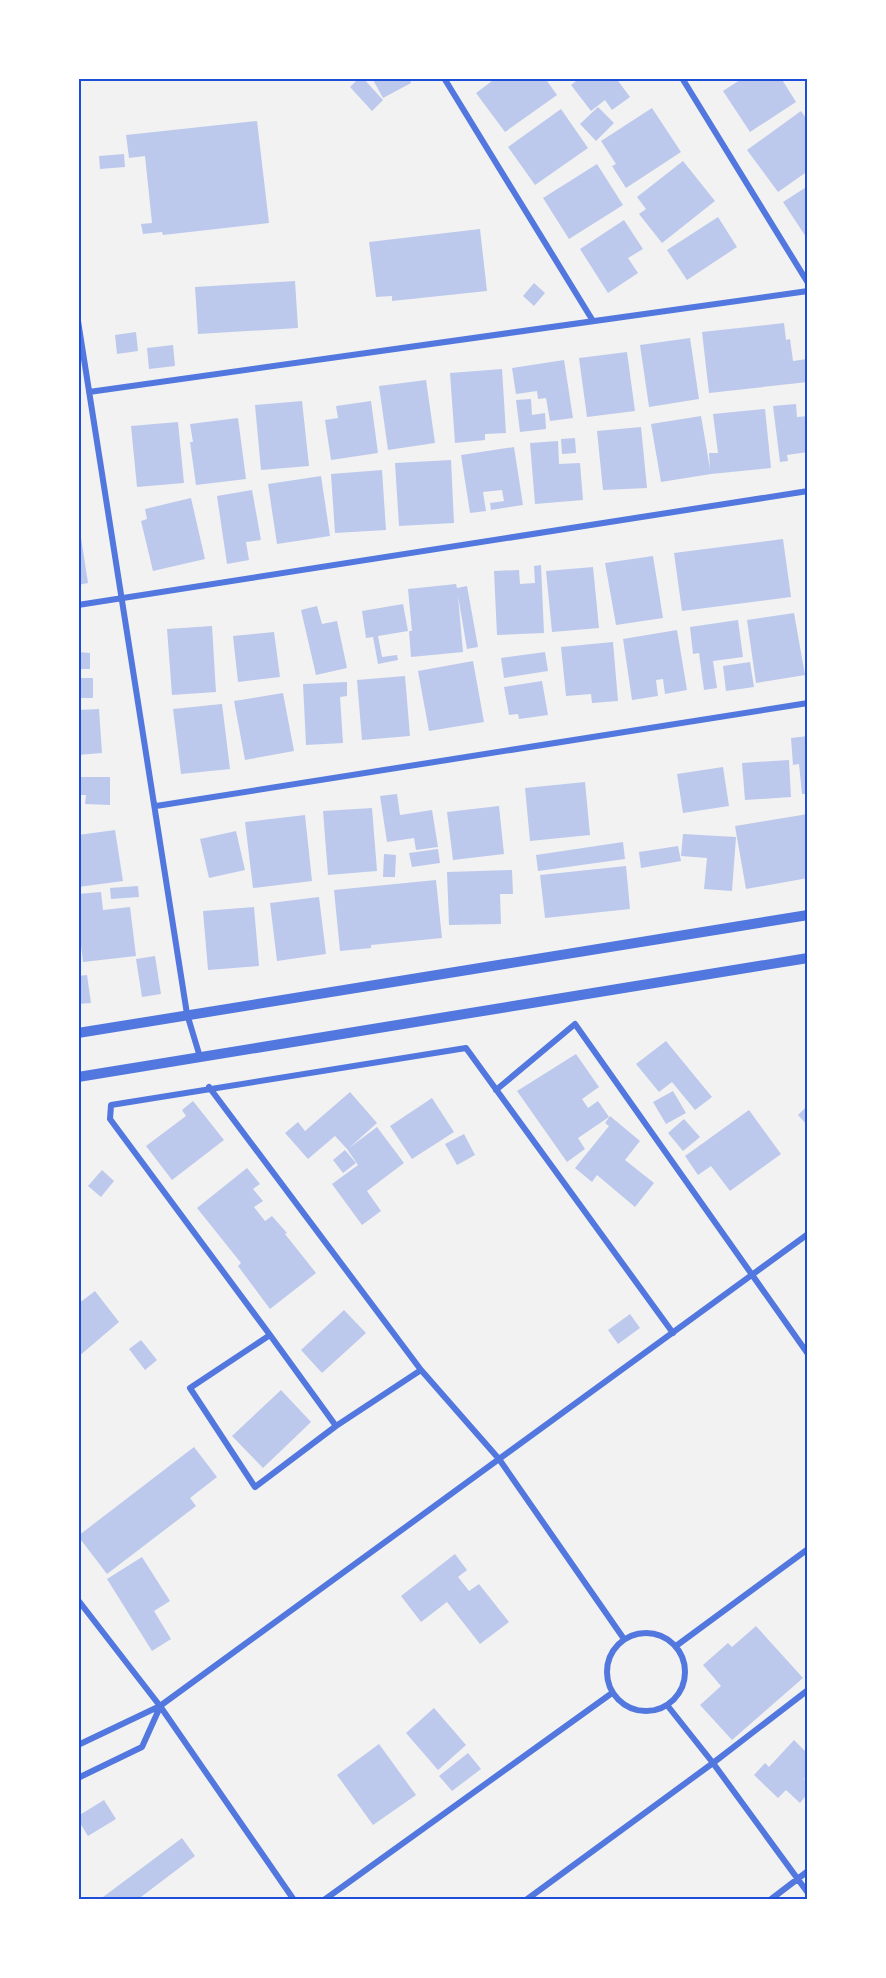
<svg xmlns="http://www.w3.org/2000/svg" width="886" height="1978" font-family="Karla,sans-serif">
	<rect width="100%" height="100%" fill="#f2f2f2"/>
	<path fill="#bdc9ec" d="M359,78H363L383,100L372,111L350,87Z
		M372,78H409L411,83L383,98Z
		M496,78H545L557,95L505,132L476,93Z
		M580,78H616L630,97L612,110L605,100L591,111L571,85Z
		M743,78H781L796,102L750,132L723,91Z
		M598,107L614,123L596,141L580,124Z
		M652,108L681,152L626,188L612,166L616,164L601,141Z
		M561,109L588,148L535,185L508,147Z
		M801,111L808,121V171L778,192L747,150Z
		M257,121L269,223L163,235L162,232L143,234L141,224L152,223L145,156L129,158L126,135Z
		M124,154L125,167L100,169L99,156Z
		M683,161L715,201L662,243L639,214L646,209L637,197Z
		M597,164L623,205L569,239L543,198Z
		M808,186V240L783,202Z
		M718,217L737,247L687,280L667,250Z
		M624,220L643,249L628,258L638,273L608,293L580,249Z
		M480,229L487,291L392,301V296L376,297L369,242Z
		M295,281L298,328L198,334L195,287Z
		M534,283L545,293L534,306L523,296Z
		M784,323L786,340L790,339L793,361L807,359L808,382L709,393L702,332Z
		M136,332L138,351L117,354L115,335Z
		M690,338L699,399L649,407L640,345Z
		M173,345L175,366L149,369L147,348Z
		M627,352L635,411L587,417L579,358Z
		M564,360L573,418L550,421L546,398L538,399L537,391L516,394L512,368Z
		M502,369L506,433L485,434V440L455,443L450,373Z
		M426,380L435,443L388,450L379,386Z
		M531,399L532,415L545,413L546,429L520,432L516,400Z
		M302,401L309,466L261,470L255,405Z
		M371,401L378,453L331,460L325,420L338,418L336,406Z
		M796,404L797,417L808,416V452L787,455L788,461L780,462L773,406Z
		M765,409L771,468L711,474L661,482L651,424L701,416L710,469L709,453H718L713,414Z
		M238,418L246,479L196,485L190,442H193L190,424Z
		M178,422L184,483L137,487L131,426Z
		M641,427L647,488L603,490L597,431Z
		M575,438L576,453L562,454L561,439Z
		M558,441L559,464L580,463L583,500L535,504L530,443Z
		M514,447L523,505L491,510L490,503L504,501L502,490L483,492L486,511L470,513L461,455Z
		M451,460L454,523L399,526L395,463Z
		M382,470L386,530L335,533L331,474Z
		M321,476L330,536L277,544L268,484Z
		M252,490L261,540L246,542L249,560L227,564L217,496Z
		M191,498L205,559L153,571L141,521L147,519L145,509Z
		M78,531H80L88,583L78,585Z
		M783,539L791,597L682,611L674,553Z
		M653,556L663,618L616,625L605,563Z
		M541,565L544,633L497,635L494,571L519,570L520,584L535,583L534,566Z
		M593,567L599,628L552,632L546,571Z
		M456,584L457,588L467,586L478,647L467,649L458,596L463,652L411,657L409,631H412L408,589Z
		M403,604L408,631L378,636L382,657L397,655L398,660L378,664L373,637L366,638L362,611Z
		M317,606L322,624L337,621L347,668L316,675L301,610Z
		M794,613L805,675L756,683L747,620Z
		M738,620L743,657L713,661L717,688L704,690L699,653L693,654L690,627Z
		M212,626L216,692L172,695L167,629Z
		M677,630L687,690L665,694L663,679L656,680L658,696L632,700L623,639Z
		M274,632L280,677L238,682L233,636Z
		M613,642L618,701L592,703L591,694L566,696L561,647Z
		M78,652L90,653V669H78Z
		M545,652L548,671L504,678L501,658Z
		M473,661L484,722L429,731L418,671Z
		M750,662L754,687L726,691L723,666Z
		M405,676L410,736L362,740L357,680Z
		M78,678H93V698H78Z
		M542,681L548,715L519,719L518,714L509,715L504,687Z
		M347,682V696L340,697L343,743L306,745L303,684Z
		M283,693L294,751L245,760L234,701Z
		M222,704L230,769L181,774L173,709Z
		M99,709L102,753L78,755V710Z
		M808,736V794H802L799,764L793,765L791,738Z
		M789,760L791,797L745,800L742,763Z
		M723,767L729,806L683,813L677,774Z
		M78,777H110V805L85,804L86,795H78Z
		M585,782L590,835L530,841L525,788Z
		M397,794L400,815L432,810L438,847L416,850L414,838L387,842L380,796Z
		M499,806L504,854L453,860L447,812Z
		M372,808L377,871L328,875L323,811Z
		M808,814V878L746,889L735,826Z
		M305,815L312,881L253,888L245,822Z
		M115,830L123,881L78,887V835Z
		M236,831L245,870L209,878L200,839Z
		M683,834L736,837L732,891L704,889L707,858L681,856Z
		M623,842L625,859L538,871L536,855Z
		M678,846L681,861L641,868L639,852Z
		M438,849L440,863L412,867L409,853Z
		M384,854L396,855L395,877H383Z
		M626,866L630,909L545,918L540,875Z
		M512,870L513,894H500L501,924L449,925L447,872Z
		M436,880L442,938L371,945V948L340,951L334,890Z
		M138,886L139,897L111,899L110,888Z
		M101,892L103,910L130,907L136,956L83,962L80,937L78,938V894Z
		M319,897L326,954L277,961L270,903Z
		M254,907L259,966L208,970L203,911Z
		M155,956L161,994L142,997L136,959Z
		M87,975L91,1003L78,1004V976Z
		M666,1041L712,1097L695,1110L672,1082L659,1092L636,1064Z
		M576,1054L599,1087L582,1099L588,1108L598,1101L609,1117L578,1138L585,1149L567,1162L517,1091Z
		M673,1091L686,1113L666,1124L653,1102Z
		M350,1092L377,1123L349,1148L377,1127L404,1163L367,1191L381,1211L362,1225L332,1184L358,1165L347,1149L335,1136L308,1159L285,1133L298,1122L305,1131Z
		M432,1098L454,1132L412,1159L390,1126Z
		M193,1101L224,1140L172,1180L146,1146L186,1116L182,1110Z
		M808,1105V1126L798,1115Z
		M749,1110L781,1154L730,1191L711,1166L698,1175L685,1156Z
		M610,1116L640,1141L625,1160L654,1183L635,1207L597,1175L592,1182L575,1168L609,1126L605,1123Z
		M684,1119L700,1137L683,1151L668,1133Z
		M464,1134L475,1155L457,1165L445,1144Z
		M345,1150L356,1163L343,1173L333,1160Z
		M247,1168L260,1184L253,1189L263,1201L254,1207L265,1221L272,1216L287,1233L285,1234L316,1273L270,1309L238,1266L241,1263L197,1208Z
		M102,1170L114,1181L101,1197L88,1186Z
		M95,1291L119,1322L78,1357V1304Z
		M344,1310L366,1333L322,1373L301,1350Z
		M630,1314L640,1328L618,1344L608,1330Z
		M141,1340L157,1360L145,1370L129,1349Z
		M281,1390L311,1422L263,1468L232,1436Z
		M194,1447L217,1477L190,1498L196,1506L107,1574L78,1536Z
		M455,1554L467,1570L458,1577L469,1591L479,1584L509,1622L480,1644L447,1602L421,1622L401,1596Z
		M142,1557L170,1601L154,1611L171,1639L152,1651L107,1579Z
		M756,1626L803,1678L732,1740L700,1705L721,1686L703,1665L728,1643L732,1647Z
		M434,1708L466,1745L438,1770L406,1733Z
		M794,1740L808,1754V1775L804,1779L808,1783V1793L800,1803L786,1790L778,1798L754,1775L765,1763L769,1767Z
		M379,1744L416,1795L373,1825L337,1775Z
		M468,1753L481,1769L452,1791L439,1776Z
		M104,1800L116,1819L88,1836L78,1820V1816Z
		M182,1838L195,1856L137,1900H99Z"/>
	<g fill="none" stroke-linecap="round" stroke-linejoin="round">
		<path stroke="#5277de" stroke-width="6" d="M444,78L593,321
			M682,78L808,283
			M78,321L187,1014L200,1057
			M89,392L808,291
			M78,605L808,491
			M156,806L808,703
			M209,1087L421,1370L336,1426L255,1487L190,1388L270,1335L110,1119L111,1105L466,1048L673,1333
			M496,1090L575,1024L808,1354
			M270,1335L336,1426
			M421,1370L499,1459L624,1639
			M78,1600L160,1706L294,1900
			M607 1672a39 39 0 1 1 78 0a39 39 0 1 1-78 0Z
			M676,1646L808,1549
			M667,1705L713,1763L808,1893
			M78,1745L160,1706L808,1234
			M78,1778L142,1747L160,1707
			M324,1900L612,1693
			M526,1900L713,1763L808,1690
			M770,1900L808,1871"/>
		<path stroke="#5277de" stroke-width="10" d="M78,1033L808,915
			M78,1077L808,958"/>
	</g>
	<rect width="886" height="1978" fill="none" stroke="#ffffff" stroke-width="159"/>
	<rect x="80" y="80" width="726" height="1818" fill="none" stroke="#1d4ed8" stroke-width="2"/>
</svg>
